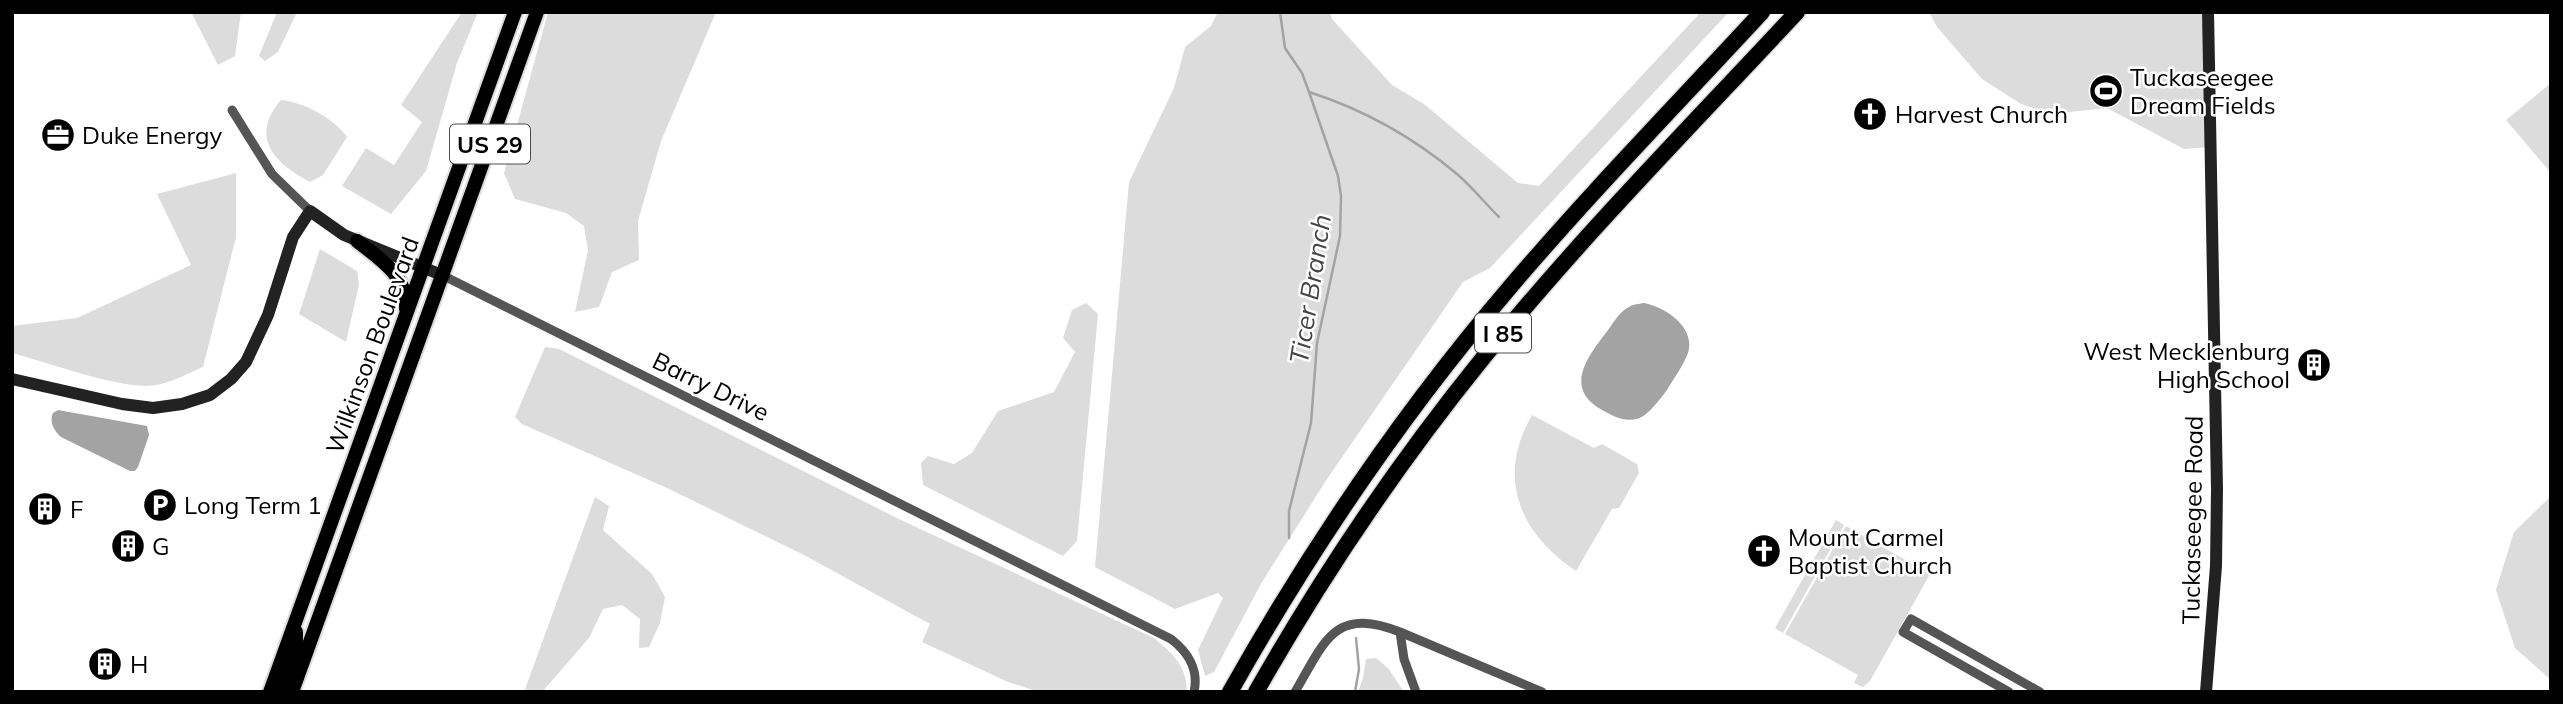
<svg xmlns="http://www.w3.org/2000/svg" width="2563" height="704" font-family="Mulish,sans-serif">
	<rect width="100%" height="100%" fill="#fff"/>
	<path fill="#dcdcdc" d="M191,12H241L235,56L218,65Z
		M277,12H297L278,52L265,61L259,56Z
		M462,12H478L457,63L426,171L391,214L342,186L366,148L394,165L422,122L401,105Z
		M548,12H716L661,141L638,221L639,260L612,272L599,307L575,312L588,250L584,226L566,213L515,199L504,173Z
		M1218,12H1330L1332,19L1392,85L1424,104L1518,183L1539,186L1701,12H1729L1490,268L1463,282L1327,479L1262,582L1214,672L1205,676L1198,650L1223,598L1218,593L1175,609L1095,567L1129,182L1174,88L1185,47L1211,26Z
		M1929,12H2209L2210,147L2184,149L2107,108L2051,114L2021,104L1982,79L1937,27Z
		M2551,83V173L2506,120Z
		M281,100C303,102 334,118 347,137L323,175L310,182C274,163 249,137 281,100Z
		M236,173V237L203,367C185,375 165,386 146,386C108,385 50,363 12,353V326L77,318L191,265L157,194Z
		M320,249L357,271L359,284L346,342L299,314Z
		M1086,303L1098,314L1077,541L1063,556L923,485L921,463L928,456L954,464L972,453L998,411L1054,392L1075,352L1063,338L1072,310Z
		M545,347L559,349L901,520L1154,638C1173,654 1187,666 1187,692H1039L1008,682L922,642L930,624L804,555L667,488L522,424L515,417Z
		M1532,415L1594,448L1602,444L1637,464L1639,473L1619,508L1612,509L1576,571C1519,533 1496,477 1532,415Z
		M2551,496V680L2515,648L2496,590L2514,532Z
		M595,497L609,506L603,530L652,574L665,597L660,623L649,647L639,648L640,619L622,605L603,609L589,638L542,692H524Z
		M1836,520L1844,525L1783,633L1775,628Z
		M1846,526L1930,574L1870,681L1863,687L1854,683L1858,675L1785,634Z
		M1376,658L1388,668L1404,692H1358L1363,678L1366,659Z"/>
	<path fill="#a3a3a3" d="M1644,303C1665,307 1696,327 1688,353C1683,366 1674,378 1667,390C1660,399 1648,416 1637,419C1623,422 1613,416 1602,410C1562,388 1589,355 1608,330C1614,322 1620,311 1629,307C1633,304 1639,304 1644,303Z
		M58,410L147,426L149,435L138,467L135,471H130L61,437C54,431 49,422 53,413Z"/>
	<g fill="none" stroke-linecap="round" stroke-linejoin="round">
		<path stroke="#a3a3a3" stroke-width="2.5" d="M1280,12L1285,48L1302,73L1309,92L1338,176L1341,196L1340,236L1317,343L1311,423L1289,511V538
			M1309,92C1362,109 1414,138 1457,174C1472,187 1485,203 1499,217
			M1355,692L1359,669L1356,638"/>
		<g stroke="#dbdbdb" stroke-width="18">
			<path id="primary" d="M357,241C380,259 408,276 406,309
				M270,692L515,12
				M281,692L296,651V632
				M292,692L537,12"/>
		</g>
		<g stroke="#dbdbdb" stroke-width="19">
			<path id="highway" d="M1230,692C1311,548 1404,411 1511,286C1591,192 1678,103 1762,12
				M1256,692C1323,574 1398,463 1483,358C1581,237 1691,126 1797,12"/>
		</g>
		<path stroke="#555" stroke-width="9" d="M232,110L272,174L310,211
			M444,276L1171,639C1188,652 1199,670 1194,692
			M1400,632L1404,659L1416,692
			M1295,692C1325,641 1334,606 1400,632L1542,692
			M2009,692L1903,632L1911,619L2040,692"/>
		<path stroke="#222" stroke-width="12" d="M12,379L122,404L153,408L182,404L210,395L231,379L246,362L268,315L293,237L310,211L344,235L444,276
			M2206,692L2216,566L2217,489L2208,12"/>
		<use href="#primary" stroke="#000" stroke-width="14"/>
		<use href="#highway" stroke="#000" stroke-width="16"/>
	</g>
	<defs>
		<g id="stadium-disc" transform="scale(1.75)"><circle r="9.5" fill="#000" stroke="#fff"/><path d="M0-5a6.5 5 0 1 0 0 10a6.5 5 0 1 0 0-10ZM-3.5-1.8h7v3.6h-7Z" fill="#fff"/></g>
		<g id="church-disc" transform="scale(1.75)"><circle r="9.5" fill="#000" stroke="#fff"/><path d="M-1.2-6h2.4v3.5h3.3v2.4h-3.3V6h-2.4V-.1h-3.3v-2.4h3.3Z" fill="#fff"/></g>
		<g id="office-disc" transform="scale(1.75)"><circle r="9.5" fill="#000" stroke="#fff"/><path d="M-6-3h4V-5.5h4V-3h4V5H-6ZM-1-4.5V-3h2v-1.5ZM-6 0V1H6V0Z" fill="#fff"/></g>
		<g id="building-disc" transform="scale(1.75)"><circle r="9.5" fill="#000" stroke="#fff"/><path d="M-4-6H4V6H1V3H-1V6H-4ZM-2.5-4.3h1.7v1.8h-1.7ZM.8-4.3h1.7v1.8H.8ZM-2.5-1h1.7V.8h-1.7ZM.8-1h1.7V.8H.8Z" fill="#fff"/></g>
		<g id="parking-disc" transform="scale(1.75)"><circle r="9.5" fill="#000" stroke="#fff"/><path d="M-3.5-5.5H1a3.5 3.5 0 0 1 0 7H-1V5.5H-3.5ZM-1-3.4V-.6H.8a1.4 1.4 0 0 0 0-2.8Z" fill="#fff"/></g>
	</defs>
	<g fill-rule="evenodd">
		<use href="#stadium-disc" x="2106" y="91"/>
		<use href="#church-disc" x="1870" y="114"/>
		<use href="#office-disc" x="58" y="135"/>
		<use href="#building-disc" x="2314" y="365"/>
		<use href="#parking-disc" x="160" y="505"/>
		<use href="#building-disc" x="45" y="509"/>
		<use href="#building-disc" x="128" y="546"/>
		<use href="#church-disc" x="1764" y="551"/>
		<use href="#building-disc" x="105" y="664"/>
	</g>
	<g text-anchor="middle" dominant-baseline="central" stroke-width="5" stroke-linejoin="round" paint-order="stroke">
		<g fill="#fff" stroke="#4c4c4c" stroke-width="2">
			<rect x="450" y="124.5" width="80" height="39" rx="5"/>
			<rect x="1475" y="313.5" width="56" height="39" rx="5"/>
		</g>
		<g font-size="23" font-weight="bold" fill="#000">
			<text x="490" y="144">US 29</text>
			<text x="1503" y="333">I 85</text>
		</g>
		<g font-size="24" fill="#000" stroke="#fff" text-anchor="start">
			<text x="2130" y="77">Tuckaseegee<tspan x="2130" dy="28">Dream Fields</tspan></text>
			<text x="1895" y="114">Harvest Church</text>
			<text x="82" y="135">Duke Energy</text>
			<text x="2290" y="351" text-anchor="end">West Mecklenburg<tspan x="2290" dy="28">High School</tspan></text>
			<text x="184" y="505">Long Term 1</text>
			<text x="70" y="509">F</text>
			<text x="1788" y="537">Mount Carmel<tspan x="1788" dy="28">Baptist Church</tspan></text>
			<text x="152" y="546">G</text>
			<text x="130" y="664">H</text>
		</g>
		<g font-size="24" fill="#000" stroke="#fff">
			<text transform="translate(372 345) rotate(-70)">Wilkinson Boulevard</text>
			<text transform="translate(711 386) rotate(26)">Barry Drive</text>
			<text transform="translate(2192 520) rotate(-89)">Tuckaseegee Road</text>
		</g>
		<g font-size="26" font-style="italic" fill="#444" stroke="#fff">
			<text transform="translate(1310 289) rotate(-81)">Ticer Branch</text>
		</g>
	</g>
	<rect width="2563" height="704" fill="none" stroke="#000000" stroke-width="28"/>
</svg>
